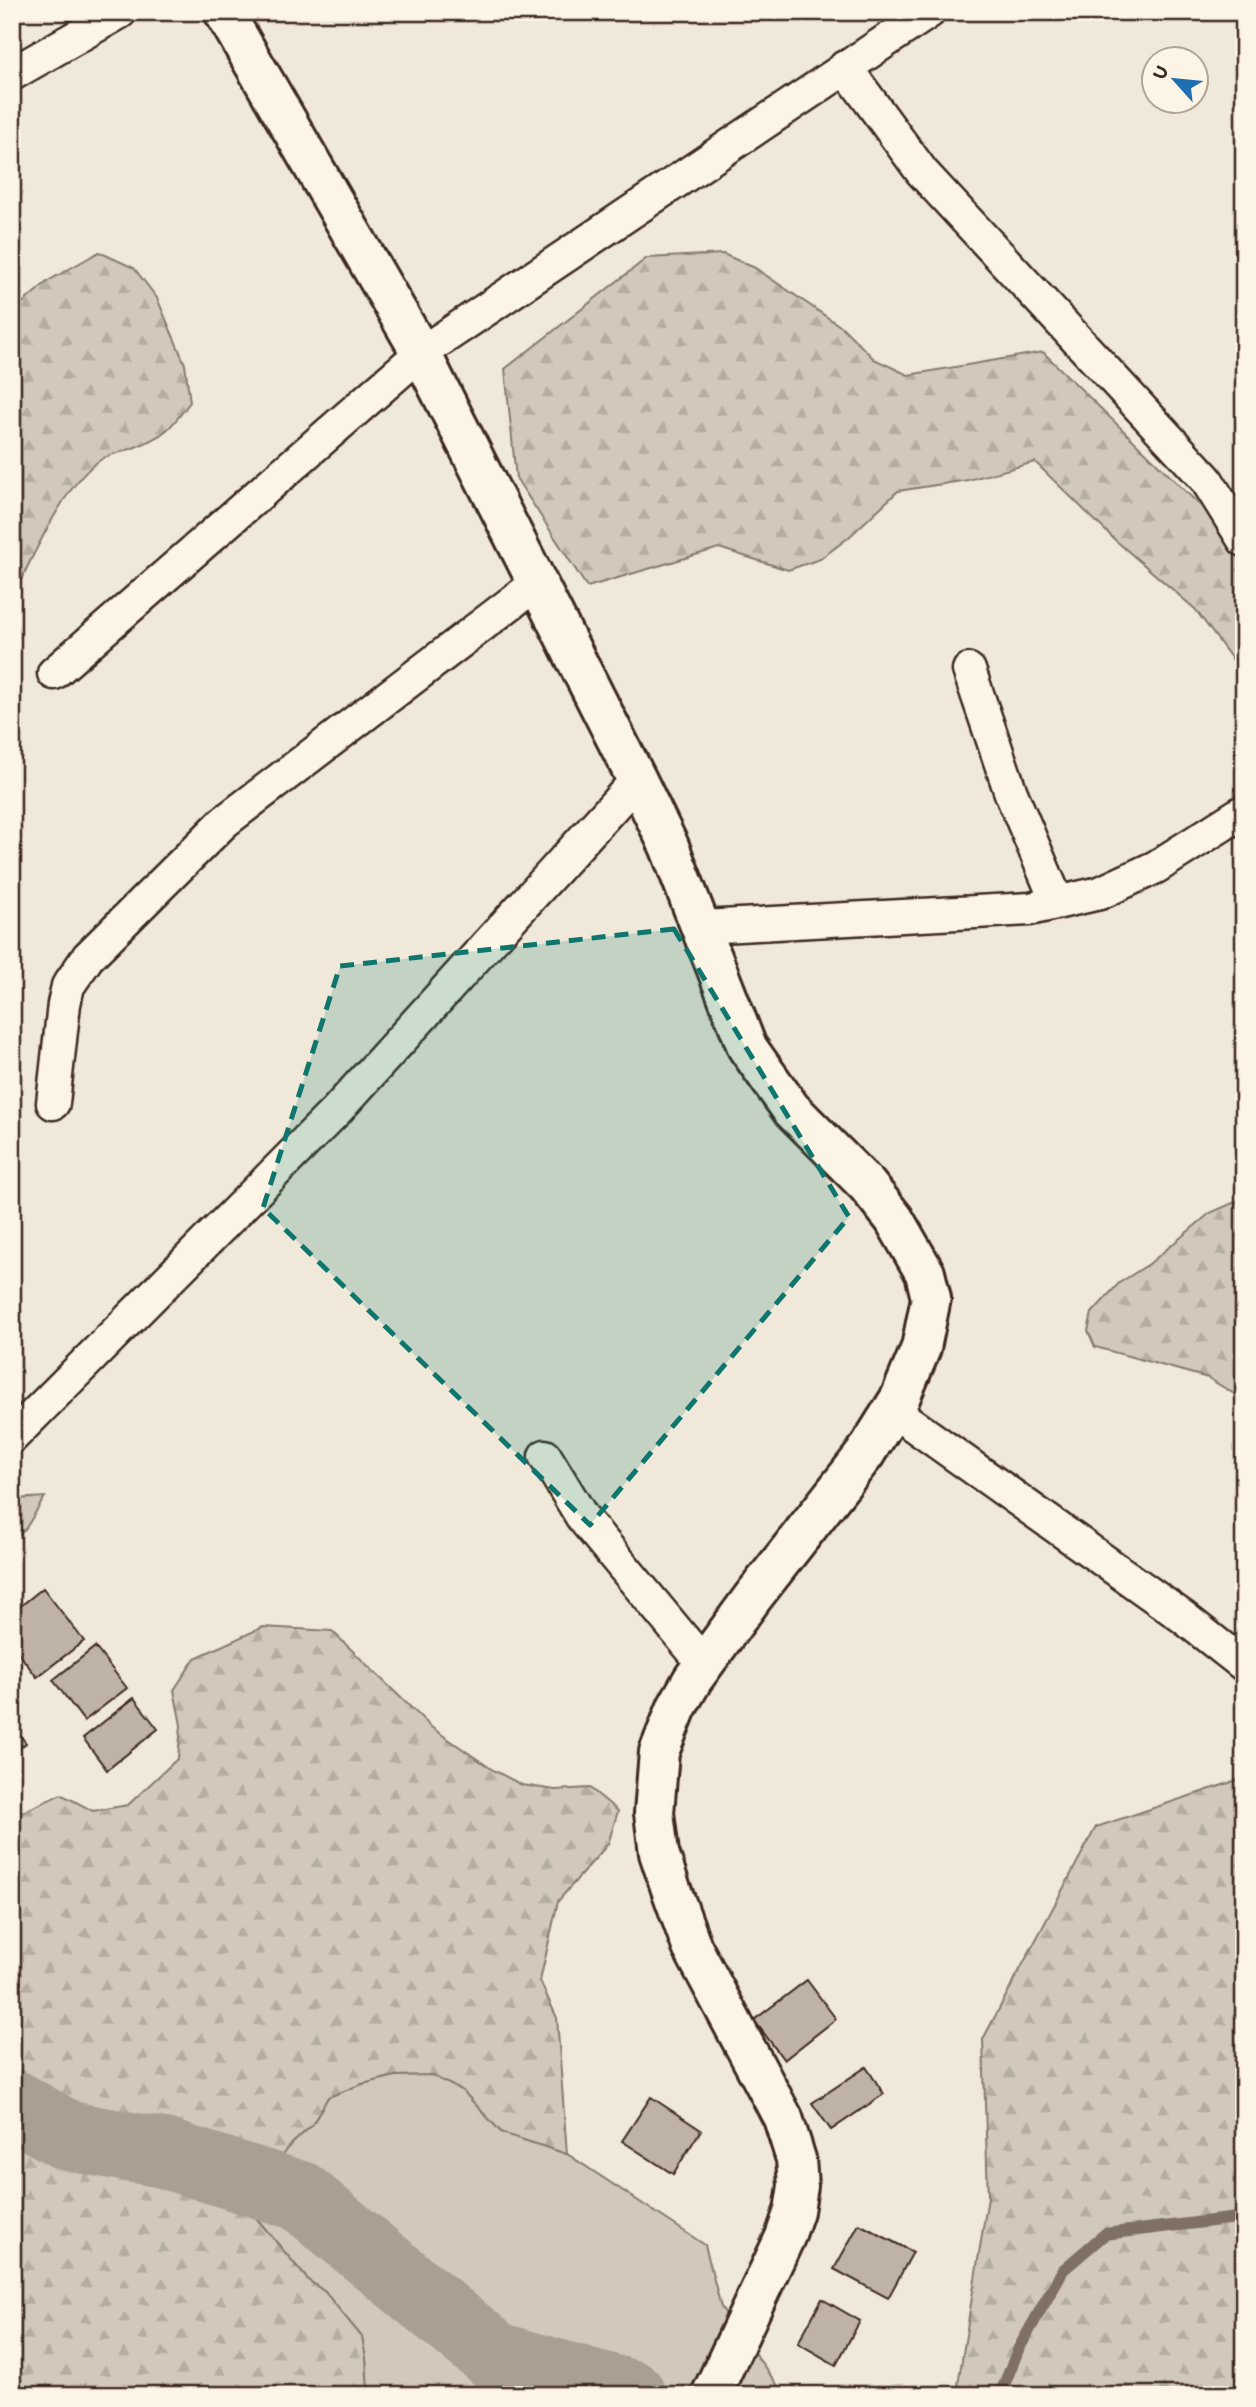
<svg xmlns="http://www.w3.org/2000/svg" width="1256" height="2407" font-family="Itim,sans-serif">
	<defs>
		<pattern id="forest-firs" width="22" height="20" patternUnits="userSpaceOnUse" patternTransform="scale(1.75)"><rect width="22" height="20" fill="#d2c9ba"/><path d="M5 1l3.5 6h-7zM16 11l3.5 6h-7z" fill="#b5ad9f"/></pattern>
	</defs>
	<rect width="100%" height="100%" fill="#f0e9d9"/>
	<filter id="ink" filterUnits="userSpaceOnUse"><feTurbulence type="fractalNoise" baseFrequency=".0143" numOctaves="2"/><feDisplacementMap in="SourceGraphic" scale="14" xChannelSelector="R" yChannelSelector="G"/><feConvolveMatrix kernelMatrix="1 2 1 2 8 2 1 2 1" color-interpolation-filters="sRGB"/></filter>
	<g filter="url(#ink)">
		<path fill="#d2c9ba" stroke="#867a6c" stroke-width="2" d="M431,2074L463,2091L502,2133L567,2154L705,2245L721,2307L779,2387L812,2395H368L366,2358L325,2292L308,2280L257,2219L286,2149L312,2125L328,2097L362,2084L395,2076Z"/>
		<path fill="url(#forest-firs)" stroke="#867a6c" stroke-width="2" d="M99,252L134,268L157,298L185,364L190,402C171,428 165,436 133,448C123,452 111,454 102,459C65,481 32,559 12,598V312L48,281Z
			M723,254L755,268L843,328L874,359L908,375L1043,352L1214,519L1244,485V666L1232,659L1195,609L1114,539L1035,462L968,480L898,491L848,538L820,559L788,570L719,548L587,587L516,478L505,369L647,258Z
			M1244,1198V1400L1208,1378L1095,1347L1088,1331L1092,1313L1119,1283L1149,1264L1210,1213Z
			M45,1497L26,1528L12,1543V1499Z
			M263,1627L332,1631L431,1727L493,1770L522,1785L555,1790L590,1788L618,1811L608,1844L558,1901L540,1981L557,2018L567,2154L502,2133L463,2091L431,2075L395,2076L362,2084L328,2097L312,2125L286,2149L257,2219L308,2280L325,2292L362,2337L366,2358L368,2395H12V1817L61,1794L93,1811L128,1805L178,1758L181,1725L174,1690L195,1658Z
			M1244,1778V2395H988L958,2385L988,2197L983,2039L1096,1827Z"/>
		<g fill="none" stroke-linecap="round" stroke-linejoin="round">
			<path stroke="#7e7163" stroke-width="12" d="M1000,2395L1018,2350L1063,2270L1105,2234L1237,2218L1244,2222"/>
			<path stroke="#aaa091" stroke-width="70" d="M12,2104L68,2136L163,2153L300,2196L496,2357L631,2395"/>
		</g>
		<path fill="#beb3a4" stroke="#3b2a1e" stroke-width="2" d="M43,1588L84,1641L37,1677L12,1645V1613Z
			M95,1647L127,1688L84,1721L53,1680Z
			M134,1698L158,1729L107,1770L83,1738Z
			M12,1725L26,1743L12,1754Z
			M807,1980L836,2019L784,2060L754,2020Z
			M866,2067L884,2094L831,2130L812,2103Z
			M651,2097L701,2130L673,2174L622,2141Z
			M859,2224L913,2252L888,2298L834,2269Z
			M822,2299L860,2321L836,2365L798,2343Z"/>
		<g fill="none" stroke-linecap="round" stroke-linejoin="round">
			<g stroke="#3b2a1e" stroke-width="37">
				<path id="minor" d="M845,67L922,172L1206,479L1244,540
					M12,74L120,12
					M969,670L1011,793L1057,902
					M54,673L421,353L929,12
					M702,927L1030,909L1100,893L1156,867L1244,811
					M53,1103L64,1004L68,986L88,957L224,822L536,584
					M892,1410L1183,1617L1244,1665
					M12,1437L336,1111L637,780
					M545,1456L582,1517L704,1664"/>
			</g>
			<g stroke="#3b2a1e" stroke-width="44">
				<path id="secondary" d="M224,12L421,353L637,780L669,846L747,1047L791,1109L867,1185L894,1219L925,1273L931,1298L921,1348L900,1398L865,1454L753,1597L693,1679L677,1707L659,1752L654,1813L659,1853L671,1889L692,1947L783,2118L796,2159L798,2186L794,2211L785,2237L711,2395"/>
			</g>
			<use href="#minor" stroke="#fcf5e5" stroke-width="32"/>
			<use href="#secondary" stroke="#fcf5e5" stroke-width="38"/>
		</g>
	</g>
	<path fill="#0f766e" fill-opacity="0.2" stroke="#0f766e" stroke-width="5" stroke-dasharray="14 9" stroke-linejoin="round" d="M674,929L849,1217L590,1525L263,1208L340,966Z"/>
	<rect width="1256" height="2407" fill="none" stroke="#fcf5e5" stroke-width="42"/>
	<rect x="21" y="21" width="1214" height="2365" fill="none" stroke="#3b2a1e" stroke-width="2.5" filter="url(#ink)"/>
	<g transform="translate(1175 80) rotate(297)"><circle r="33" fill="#fcf5e5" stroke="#afa495" stroke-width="2"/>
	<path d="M0-5L12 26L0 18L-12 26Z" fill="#1f6fb2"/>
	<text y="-10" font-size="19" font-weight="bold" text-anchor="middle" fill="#3b2a1e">U</text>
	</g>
</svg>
